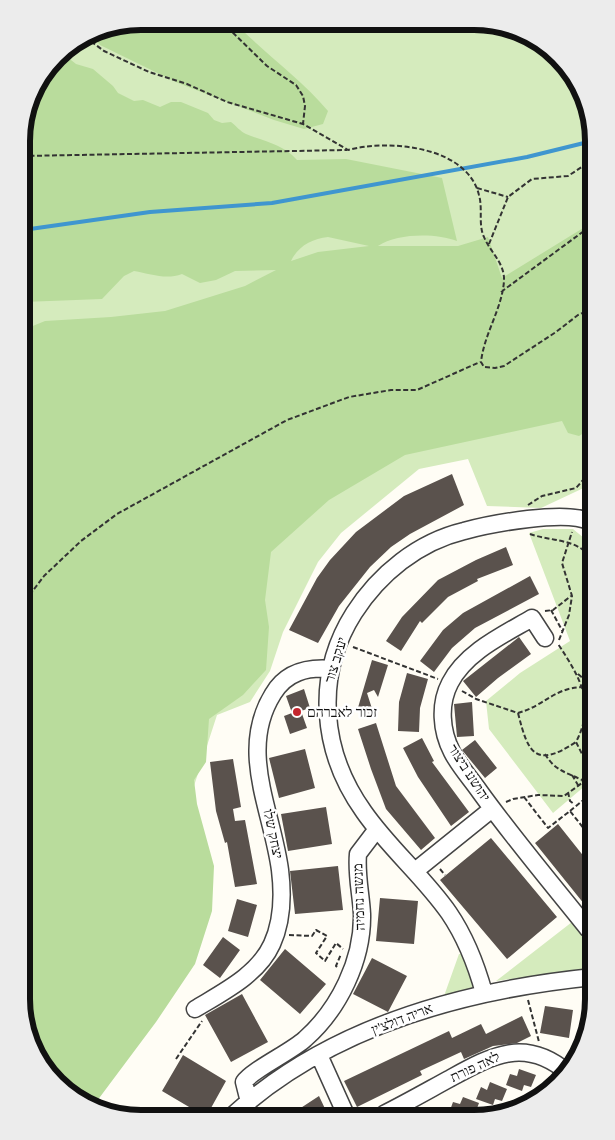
<svg xmlns="http://www.w3.org/2000/svg" width="615" height="1140" font-family="'Times New Roman','Noto Sans Hebrew',serif">
	<rect width="100%" height="100%" fill="#fffdf5"/>
	<path fill="#d5ebbd" d="M141,21L497,24L553,51L587,102L590,485L541,508L487,506L468,459L419,469L341,533L318,562L283,632L270,671L250,702L217,715L193,789L68,1094L28,1038L22,126L34,88L62,51L95,30Z
		M543,529H573L590,543L592,780L553,813L489,729L486,701L520,673L570,641L529,533Z
		M572,922L593,941V968L496,981Z
		M459,954H465L478,988L444,996Z"/>
	<path fill="#b9dc9c" fill-rule="evenodd" d="M141,21L234,22C264,53 300,78 328,111L323,124L304,129L274,120L178,83L100,45L90,34L95,30Z
		M59,55L66,56L76,64L93,69L113,86L118,93L134,101L143,100L160,107L171,102H181L208,113L214,120L222,123L231,122C235,125 241,132 246,134C265,142 283,144 297,160L346,159L442,178L457,241C436,233 397,233 378,246H458L488,237L502,278L588,225L590,429L579,436L568,433L562,421L405,455L329,500L271,552L265,600L269,627L266,670L243,695L209,719L206,762L194,780L197,804L214,866L212,911L195,964L156,1022L94,1105L68,1094L28,1038L23,330L45,321L111,317L165,311L245,286L276,270L235,271L216,280L200,283L182,274C166,280 151,274 134,271L124,276L102,299L23,302L22,126L34,88ZM328,237L369,246L318,252L291,261C298,246 312,239 328,237Z"/>
	<g fill="none" stroke-linecap="round" stroke-linejoin="round">
		<path stroke="#3f96cf" stroke-width="4" d="M23,230L150,212L272,203L527,157L588,142"/>
	</g>
	<path fill="#5a524d" d="M452,474L464,505L410,534L391,547L370,567L339,606L318,643L289,630L317,578L330,560L356,532L404,496Z
		M506,547L513,565L477,579L478,581L448,597L422,623L420,621L401,651L386,641L402,617L438,580L476,560Z
		M530,576L539,594L475,628L452,648L434,672L420,661L443,630L463,613Z
		M519,637L531,654L498,678L476,697L463,681Z
		M372,660L388,665L378,697L374,690L367,693L374,715L357,711Z
		M407,673L428,679L420,708L419,732L398,731L399,702Z
		M304,689L310,708L301,711L307,728L290,734L284,716L292,713L286,696Z
		M472,702L474,736L457,737L454,704Z
		M376,723L396,786L435,838L421,850L386,809L371,769L358,729Z
		M422,738L434,761L432,762L469,812L451,826L418,777L403,748Z
		M475,740L497,768L485,778L462,750Z
		M305,749L315,788L279,798L269,758Z
		M233,759L241,807L233,809L235,821L245,820L257,884L235,887L227,842L225,843L216,811L210,762Z
		M326,807L332,844L288,851L281,814Z
		M558,824L593,868V915L535,843Z
		M491,838L557,917L507,959L440,880Z
		M338,866L343,910L295,914L290,871Z
		M380,898L418,901L414,944L376,941Z
		M237,899L257,905L248,937L228,931Z
		M223,937L240,950L220,978L203,965Z
		M285,949L326,984L300,1014L260,980Z
		M372,958L407,976L388,1012L353,994Z
		M242,994L268,1042L231,1062L205,1015Z
		M545,1006L573,1010L569,1038L540,1033Z
		M522,1016L531,1036L517,1043L493,1046L464,1059L461,1052L420,1071L422,1075L357,1107L344,1081L449,1031L452,1038L481,1024L486,1034Z
		M183,1055L226,1081L206,1117L162,1091Z
		M519,1069L536,1075L531,1087L524,1085L522,1091L506,1085L510,1074L517,1076Z
		M490,1082L507,1089L502,1101L495,1099L493,1105L476,1099L481,1087L487,1090Z
		M319,1096L328,1115H290Z
		M463,1097L479,1103L476,1111L481,1113H449L453,1102L460,1104Z"/>
	<g fill="none" stroke-linecap="round" stroke-linejoin="round">
		<g stroke="#444" stroke-width="19">
			<path id="minor" d="M545,638L532,618C503,635 466,652 450,683C439,704 441,731 452,752C459,766 471,779 480,792C514,839 552,884 588,929
				M415,871L492,809
				M484,993C476,964 466,938 449,913C424,877 389,848 364,812C321,752 314,676 354,613C379,574 418,542 464,531C490,524 567,509 590,522
				M195,1009C223,992 258,975 272,944C282,922 283,894 280,870C272,810 238,750 273,694C286,672 307,667 331,669
				M319,1055L346,1115
				M249,1102L244,1082C252,1070 291,1052 305,1039C339,1009 363,960 362,914C361,894 356,874 358,854L377,829
				M384,1114C406,1103 427,1091 449,1079C491,1056 525,1036 568,1073
				M232,1116C330,1026 464,990 593,977"/>
		</g>
		<path stroke="#333" stroke-width="2" stroke-dasharray="5 2.5" stroke-linecap="butt" d="M222,22L267,66L296,85L303,96L305,106L303,124
			M85,37L104,51L149,72L187,84L227,102L303,124L348,150C389,139 467,146 479,195C483,209 478,224 484,237C490,252 505,263 504,281C502,309 484,334 481,362L484,367L495,368L504,366L556,332L578,315L589,310
			M22,156L347,150
			M477,188L508,197
			M489,244L508,197L532,179L568,176L588,163
			M501,292L588,228
			M528,505L542,496L576,488L590,472
			M530,534C549,541 580,539 590,558
			M25,601L44,576L81,541L117,514L287,420L349,397L391,390H417L480,362
			M551,610L563,632
			M545,611L553,610L571,596
			M559,640L569,615L572,596L562,563L572,532
			M353,647L438,679
			M578,674L591,685
			M462,691L476,699L518,713C546,705 553,688 583,687
			M518,713C528,753 535,769 576,742
			M584,726L592,729
			M545,754C555,771 566,772 582,780
			M572,775L578,785
			M568,792L570,801L574,804
			M524,797L548,828L570,811L592,839
			M506,802L513,799L538,795L564,796L582,783L586,772V762L576,742C596,704 580,677 558,644
			M570,811L592,793
			M440,869L445,875
			M289,935L312,936L316,930L327,936L316,953L325,961L336,943L343,949
			M337,967L336,966L341,954
			M528,1000L539,1042
			M176,1059L202,1021
			M528,1095L531,1099
			M423,1109L435,1113
			M495,1113L554,1081
			M201,1117L202,1115"/>
		<use href="#minor" stroke="#fff" stroke-width="16"/>
	</g>
	<circle fill="#c4262e" stroke="#fff" stroke-width="2" cx="297" cy="712" r="5"/>
	<g text-anchor="middle" dominant-baseline="central" stroke-width="5" stroke-linejoin="round" paint-order="stroke">
		<g font-size="14" fill="#111" stroke="#fff">
			<text transform="translate(336 660) rotate(-73)">יעקב צור</text>
			<text transform="translate(469 773) rotate(57)">יהושע ביצור</text>
			<text transform="translate(273 834) rotate(78)">יצחק שלו</text>
			<text transform="translate(359 897) rotate(-92)">מנשה נחמיה</text>
			<text transform="translate(402 1019) rotate(-21)">אריה דולצ'ין</text>
			<text transform="translate(475 1067) rotate(-25)">לאה פורת</text>
		</g>
		<g font-size="14" fill="#111" stroke="#fff" text-anchor="start">
			<text x="307" y="712">זכור לאברהם</text>
		</g>
	</g>
	<path d="M0 0H615V1140H0ZM141 30H474A111 111 0 0 1 585 141V999A111 111 0 0 1 474 1110H141A111 111 0 0 1 30 999V141A111 111 0 0 1 141 30Z" fill="#ececec" fill-rule="evenodd"/>
	<path fill="none" stroke="#111" stroke-width="6" d="M141 30H474A111 111 0 0 1 585 141V999A111 111 0 0 1 474 1110H141A111 111 0 0 1 30 999V141A111 111 0 0 1 141 30Z"/>
</svg>
